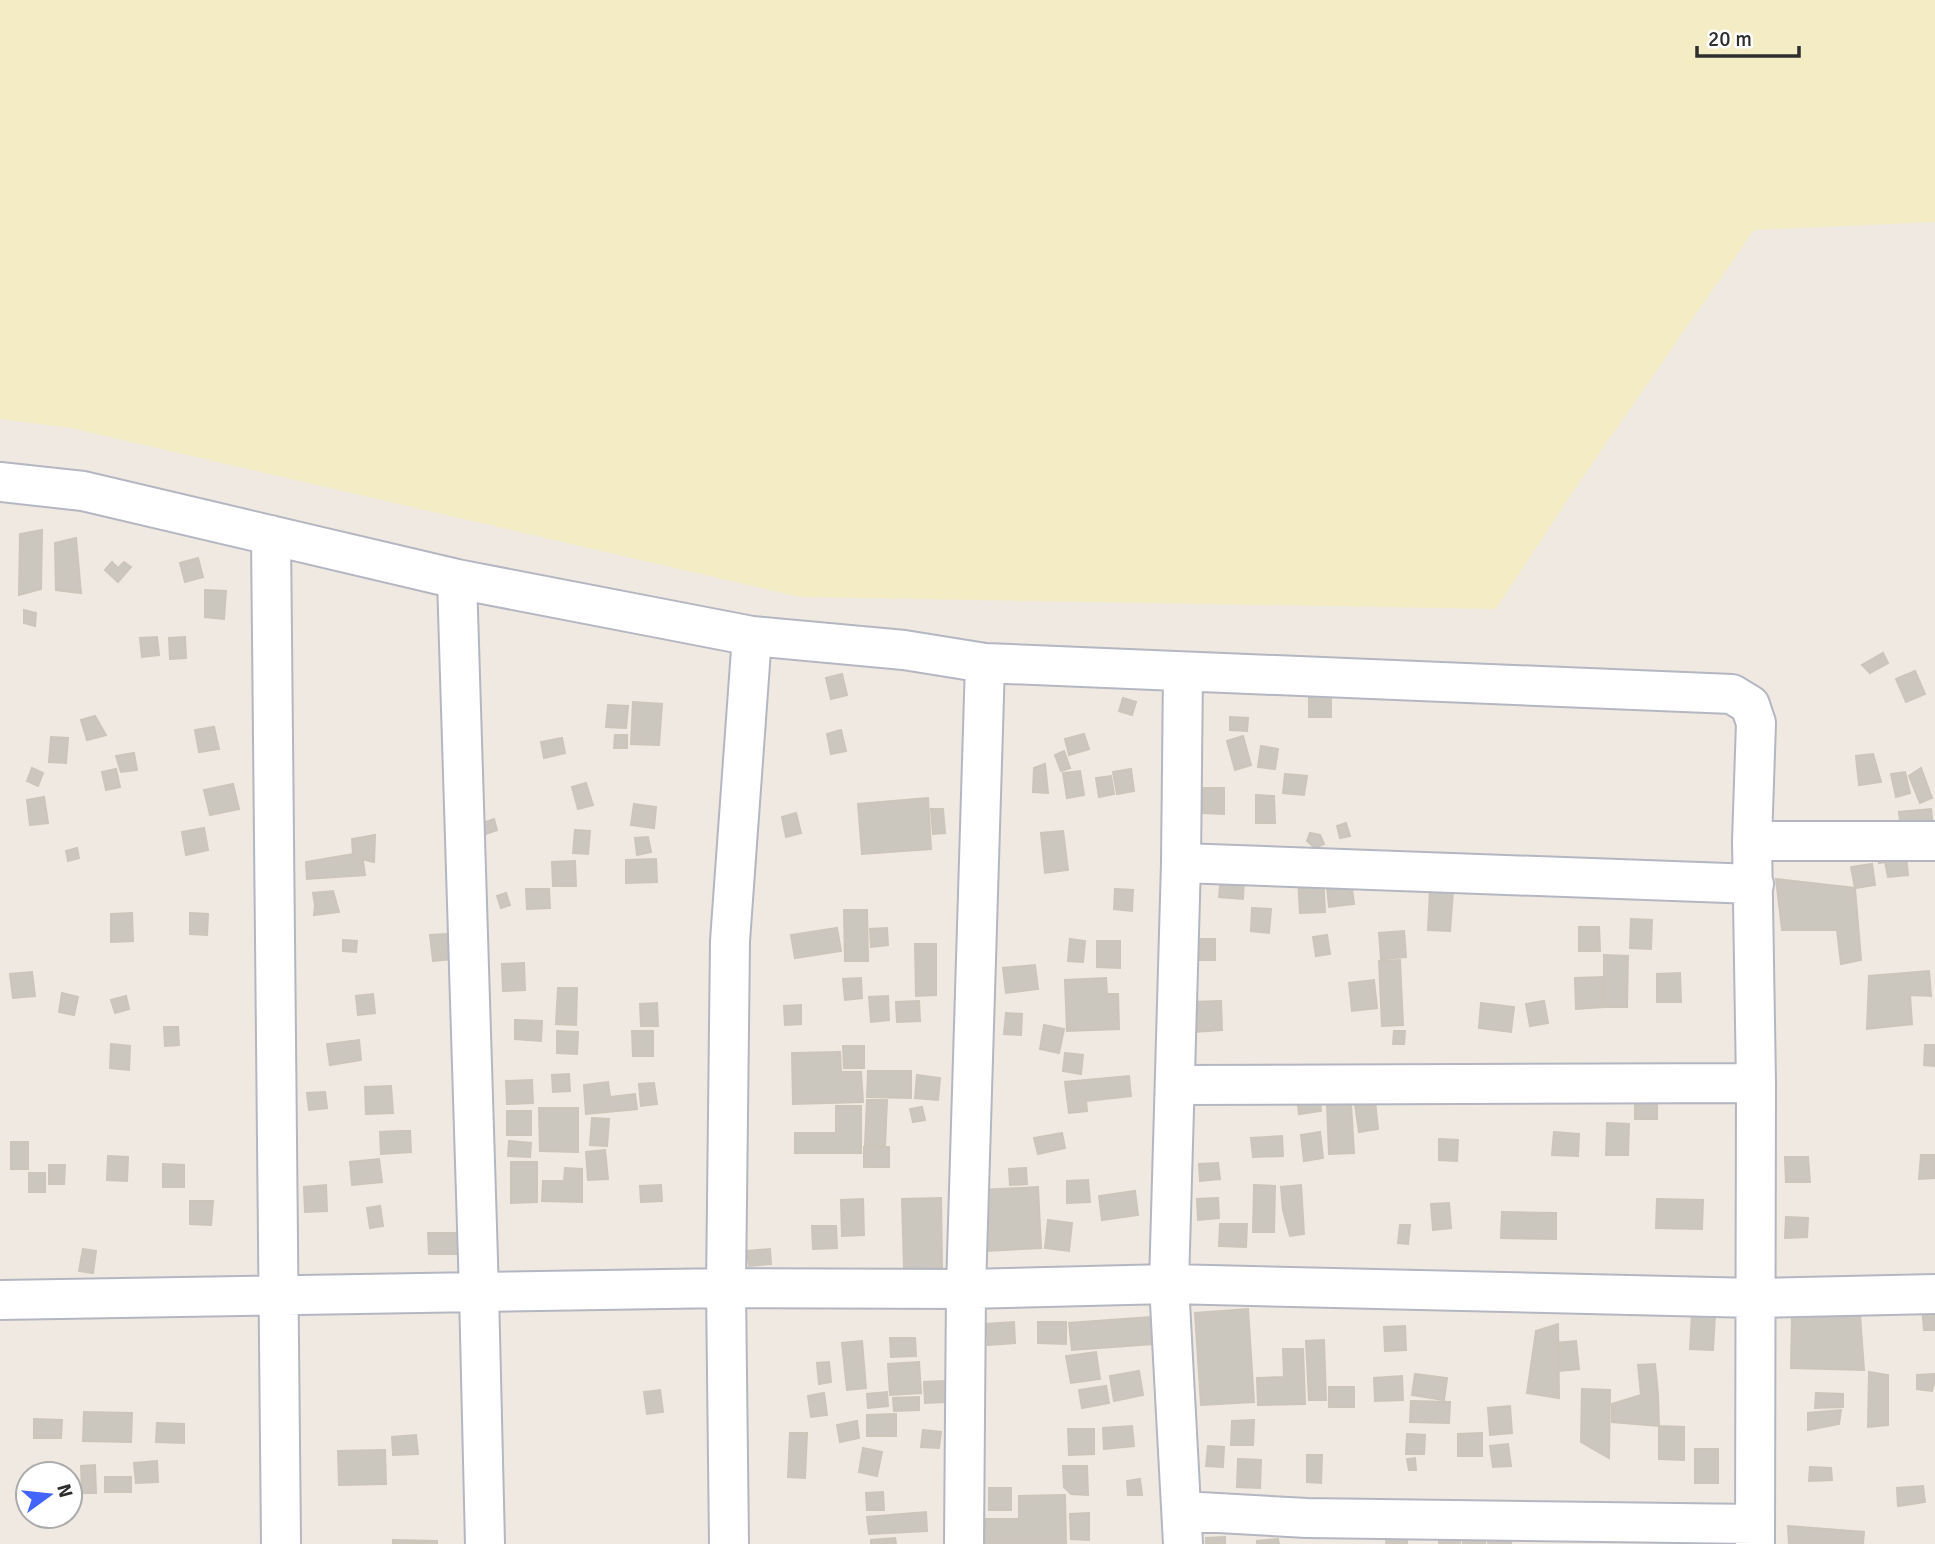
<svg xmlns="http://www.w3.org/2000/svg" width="1935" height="1544" font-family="Signika,sans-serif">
	<rect width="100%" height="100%" fill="#efe9e1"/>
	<path fill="#f3ecc5" d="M0,0H1935V222L1754,230L1574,490L1496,609L800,597L71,428L0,419Z"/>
	<path fill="#cbc7bf" stroke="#cbc5ba" stroke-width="2" d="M42,530L41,589L19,595L20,534Z
		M76,538L81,593L56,590L55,543Z
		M198,558L203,577L185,582L180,563Z
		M112,562L118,568L124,562L131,567L118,582L105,570Z
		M205,590L226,591L224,619L205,617Z
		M24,610L36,613L35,626L24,623Z
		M157,637L159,655L142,657L140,638Z
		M185,637L186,658L170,659L169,638Z
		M1883,653L1888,663L1870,673L1862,665Z
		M1915,671L1925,694L1906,702L1896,679Z
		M842,674L847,695L831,699L826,678Z
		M1331,694V717H1309V695Z
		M1123,698L1136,702L1132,715L1119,711Z
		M633,702L662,704L659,745L631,744Z
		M608,705L628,706L626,728L606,727Z
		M95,716L106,735L87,740L81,720Z
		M1230,717L1248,718L1247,731L1230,730Z
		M214,727L219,749L199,752L195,730Z
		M841,730L846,751L831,754L827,734Z
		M1084,734L1089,749L1069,755L1065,739Z
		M615,735H627V748H614Z
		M1243,736L1251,765L1235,770L1227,741Z
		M51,737L68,738L66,763L49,762Z
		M562,738L565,753L544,758L541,742Z
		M1261,746L1278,749L1275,769L1258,767Z
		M1064,751L1070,768L1061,771L1055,755Z
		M134,753L137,770L121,772L116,756Z
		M1873,754L1881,782L1859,785L1856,756Z
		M1045,764L1048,793L1033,792L1034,768Z
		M32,768L43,773L38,786L27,781Z
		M1921,768L1932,798L1920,803L1909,776Z
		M116,769L120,787L106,790L102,772Z
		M1131,769L1134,791L1117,794L1113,772Z
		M1080,771L1084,795L1067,798L1063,773Z
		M1905,772L1910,793L1896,797L1891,774Z
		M1285,774L1307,776L1304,795L1283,793Z
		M1111,776L1114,794L1099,797L1096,778Z
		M586,783L593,805L578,809L572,787Z
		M233,784L239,809L210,815L204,790Z
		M1203,788H1224V814L1203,813Z
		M1256,795L1274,796L1275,823H1256Z
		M44,797L48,823L30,825L27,800Z
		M928,798L931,849L862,854L858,804Z
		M634,804L656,807L654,828L631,825Z
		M931,809H943L945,833L933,834Z
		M1931,809L1933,827L1901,830L1899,812Z
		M796,813L801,833L786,837L782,817Z
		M494,819L497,830L486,834L482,823Z
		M1346,823L1350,836L1340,838L1337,826Z
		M204,828L208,850L186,855L182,832Z
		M575,830L590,831L588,854L573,853Z
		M1063,831L1068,870L1045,873L1041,833Z
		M1310,833L1320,835L1324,844L1315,848L1307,841Z
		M375,835L374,862L357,858L353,854L352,839Z
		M648,837L651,852L637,855L635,838Z
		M77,848L79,858L68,861L66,851Z
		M1877,848L1906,856L1908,875L1888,877L1885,862L1879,863Z
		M353,854L363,861L365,875L307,879L306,862Z
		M656,859L657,882L626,883V860Z
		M575,861L576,886H553L552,862Z
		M1872,864L1875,885L1855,888L1851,867Z
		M1350,873L1354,904L1329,907L1326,876Z
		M1221,875L1244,876L1243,899L1219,897Z
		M1323,876L1325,912L1300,913L1298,878Z
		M1776,879L1855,888L1861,960L1841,964L1837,930H1782Z
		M526,889H549L550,908L527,909Z
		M1115,889L1133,890L1132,911L1114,909Z
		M1430,890L1453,891L1450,931L1428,930Z
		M333,891L339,912L314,915L315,905L313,893Z
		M506,893L510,905L501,908L497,896Z
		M1252,908L1271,909L1269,933L1251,931Z
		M844,910H867L868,961H845Z
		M132,913L133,941L111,942V914Z
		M190,913L208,914L207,935L190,934Z
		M1631,919L1652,920L1651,949L1630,948Z
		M1579,927H1599L1600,951H1579Z
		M837,928L841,951L795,958L791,935Z
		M887,928L888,945L871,947L870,929Z
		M1404,931L1406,957L1381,959L1379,933Z
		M447,934L453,959L433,961L430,935Z
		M1327,935L1330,954L1316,956L1313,937Z
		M1070,939L1085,941L1083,962L1068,961Z
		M1200,939H1215V960H1200Z
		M343,940L357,941L356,952L343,951Z
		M1097,941H1120V968L1097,967Z
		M915,944H936V995L916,996Z
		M1604,955L1628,956L1627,1007H1604Z
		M1400,960L1403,1025L1382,1026L1379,961Z
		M524,963L525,990L503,991L502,964Z
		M1035,965L1038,989L1006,993L1003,968Z
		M1929,971L1931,996L1910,995L1912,1024L1867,1029L1869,976Z
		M32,972L35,996L13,998L10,974Z
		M1680,973L1681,1002H1657V974Z
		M1604,977V1007L1576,1009L1575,978Z
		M861,978L862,998L845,1000L843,979Z
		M1106,978L1107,994H1118L1119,1029L1067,1031L1065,980Z
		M1374,980L1377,1008L1352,1011L1349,983Z
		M558,988H577L576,1025L556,1024Z
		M62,993L78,997L74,1015L59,1012Z
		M373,994L375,1013L358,1015L356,996Z
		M126,996L129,1009L115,1013L111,1000Z
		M888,996L889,1020L871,1022L869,997Z
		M919,1001L920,1021L897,1022L896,1002Z
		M1221,1001L1222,1030L1194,1032L1192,1002Z
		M1544,1001L1548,1023L1530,1026L1526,1004Z
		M657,1003L658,1026H641L640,1004Z
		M1481,1003L1514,1007L1511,1032L1479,1028Z
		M801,1005V1024L785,1025L784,1006Z
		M1006,1013L1022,1014L1021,1035L1004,1034Z
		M515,1020L542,1021L541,1041L515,1039Z
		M1044,1025L1064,1029L1059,1053L1040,1049Z
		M164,1027H178L179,1045L165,1046Z
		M557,1031L578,1032L577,1054L557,1053Z
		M632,1031H653V1056H633Z
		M1394,1031H1405L1404,1044H1393Z
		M359,1040L361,1060L330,1065L327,1044Z
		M111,1044L130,1046L129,1070L110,1068Z
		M1925,1045H1935V1066L1924,1065Z
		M843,1046H864V1068H844Z
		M840,1052L841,1072H861L863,1102L793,1104L792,1053Z
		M1065,1053L1083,1055L1081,1074L1063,1071Z
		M868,1071H911V1098L867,1097Z
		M569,1074L570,1091L553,1092L552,1075Z
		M917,1075L940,1078L938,1100L915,1098Z
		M1129,1076L1131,1096L1086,1101L1087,1111L1069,1113L1065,1082Z
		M532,1080L533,1103L507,1104L506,1081Z
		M608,1082L610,1097L635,1094L637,1109L586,1114L584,1085Z
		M654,1083L657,1104L641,1106L639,1084Z
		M391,1086L393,1113L366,1114L365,1087Z
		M325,1092L327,1108L309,1110L307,1093Z
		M1319,1092L1321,1111L1299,1114L1297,1096Z
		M1657,1094V1119H1635V1095Z
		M867,1100H887L885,1146L865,1145Z
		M1375,1101L1378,1129L1359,1132L1355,1104Z
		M1351,1104L1354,1153L1329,1154L1327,1105Z
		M836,1106H861V1153H795V1133H836Z
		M922,1107L925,1120L913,1122L910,1109Z
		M539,1108H578V1152L540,1151Z
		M507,1111H531V1135H507Z
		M592,1118L609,1119L607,1146L590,1145Z
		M1607,1123L1629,1124L1628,1155H1606Z
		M402,1131H410L411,1152L381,1154L380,1132Z
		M1320,1132L1323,1158L1304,1161L1301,1135Z
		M1554,1132L1579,1134L1578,1156L1552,1155Z
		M1062,1133L1065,1148L1038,1154L1034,1138Z
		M1282,1136L1283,1156L1253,1157L1251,1138Z
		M1439,1139L1458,1140L1457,1161L1439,1160Z
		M509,1141L531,1143L530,1157L508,1156Z
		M11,1142H28V1169H11Z
		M864,1147H889V1167H864Z
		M605,1150L608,1179L588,1180L586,1152Z
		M1921,1155H1935V1178L1919,1179Z
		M108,1156L128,1157L127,1181L107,1180Z
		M1785,1157H1808L1810,1182H1786Z
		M379,1159L382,1182L352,1185L350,1162Z
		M511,1162H537V1202L511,1203Z
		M1218,1163L1220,1179L1200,1181L1199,1164Z
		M163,1164L184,1165V1187H163Z
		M49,1165H65L64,1184H49Z
		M565,1168L582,1169V1202L542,1201L543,1181H564Z
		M1026,1168L1027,1184L1010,1185L1009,1169Z
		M29,1173H45V1192H29Z
		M1088,1180L1090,1202L1067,1203V1181Z
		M326,1185L327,1211L305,1212L304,1187Z
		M661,1185L662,1201L641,1202L640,1186Z
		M1254,1185L1275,1186L1274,1232H1253Z
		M1301,1185L1304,1234L1290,1236L1283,1210L1281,1187Z
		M1038,1187L1041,1248L986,1251L983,1190Z
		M1135,1191L1138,1215L1102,1220L1099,1196Z
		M941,1198L942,1267L904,1268L902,1199Z
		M1218,1198L1219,1218L1198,1220L1197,1199Z
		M863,1199L864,1235L842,1236L841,1200Z
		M1657,1199L1703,1200L1702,1229L1656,1228Z
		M190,1201H213L211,1225L190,1224Z
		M1449,1203L1451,1228L1433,1230L1431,1204Z
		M380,1206L383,1226L370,1228L367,1208Z
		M1502,1212L1556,1213V1239L1501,1238Z
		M1786,1217L1808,1218L1807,1237L1785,1238Z
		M1048,1220L1072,1223L1069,1251L1045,1248Z
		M1220,1224H1247L1246,1247L1219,1246Z
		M1400,1225H1410L1408,1244L1398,1243Z
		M812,1226H836L837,1248L813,1249Z
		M428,1233H465V1254H429Z
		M83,1249L96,1251L93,1273L79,1271Z
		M770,1249L771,1264L749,1266L747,1251Z
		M1922,1306H1935V1330H1924Z
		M1248,1309L1254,1402L1201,1405L1195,1313Z
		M1692,1313L1715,1315L1713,1350L1690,1349Z
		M1860,1315L1864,1370L1791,1368L1792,1317Z
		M1151,1317L1153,1344L1072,1350L1069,1323Z
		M1014,1322L1015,1343L988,1345L986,1324Z
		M1038,1322H1066V1344L1038,1343Z
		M1558,1324L1559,1398L1527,1393L1536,1331Z
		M1405,1326L1406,1350L1385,1351L1384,1327Z
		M890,1338H915L916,1356L891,1357Z
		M1324,1340L1326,1400H1309L1306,1341Z
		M862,1341L866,1388L847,1390L842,1343Z
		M1576,1341L1579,1369L1559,1371L1556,1343Z
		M1283,1349H1303L1305,1404L1258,1405L1257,1378L1284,1377Z
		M1096,1352L1100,1379L1071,1383L1066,1356Z
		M829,1362L831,1382L819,1384L817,1363Z
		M919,1362L921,1393L890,1395L888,1364Z
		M1655,1364L1658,1394L1641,1395L1638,1365Z
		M1139,1371L1143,1395L1114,1401L1110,1376Z
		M1869,1372L1888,1375V1425L1868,1427Z
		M1415,1374L1447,1378L1444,1400L1412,1395Z
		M1935,1374V1385L1933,1386L1932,1391L1917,1389V1375Z
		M1402,1376L1403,1400L1375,1401L1374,1378Z
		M944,1381L945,1402L925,1403L924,1382Z
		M1106,1386L1109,1403L1082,1408L1079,1390Z
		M1329,1387H1354V1407H1329Z
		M1582,1389L1610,1390L1609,1458L1581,1442Z
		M660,1390L663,1412L647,1414L644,1392Z
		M887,1392L888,1406L868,1408L867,1394Z
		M824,1393L827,1415L811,1417L808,1396Z
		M1816,1393L1843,1394V1407L1815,1408Z
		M1658,1394L1659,1426L1612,1422V1404L1641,1395Z
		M919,1397V1410L894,1411L893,1398Z
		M1411,1401L1450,1402L1449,1423L1410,1422Z
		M1510,1406L1512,1433L1490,1435L1488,1408Z
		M1841,1410L1839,1424L1808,1430V1413Z
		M84,1412L132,1413L131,1442L83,1441Z
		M896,1414V1436H867V1415Z
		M34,1419L62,1420L61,1438H34Z
		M1254,1420L1253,1445H1231L1232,1421Z
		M857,1421L859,1438L840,1442L837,1425Z
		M157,1423L184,1424V1443L156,1442Z
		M1132,1426L1134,1446L1104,1449L1103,1428Z
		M1659,1426L1684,1427V1460L1659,1459Z
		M1068,1429H1094V1454L1069,1455Z
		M923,1430L941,1432L939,1448L921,1447Z
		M790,1433H807L805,1478L788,1477Z
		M1482,1433V1456H1458V1434Z
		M1407,1434L1425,1435L1424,1454H1406Z
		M416,1435L418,1454L393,1455L392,1437Z
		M1508,1444L1511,1466L1493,1467L1490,1446Z
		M1208,1446L1224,1447L1223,1467L1206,1466Z
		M863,1448L882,1452L877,1476L859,1472Z
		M1695,1449H1718V1483H1695Z
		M385,1450L386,1484L339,1485L338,1451Z
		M1307,1455H1322L1321,1483L1307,1482Z
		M1415,1458L1416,1470H1409L1407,1459Z
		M1238,1459L1261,1460L1260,1488L1237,1487Z
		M157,1461L158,1482L136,1483L134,1463Z
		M95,1465L96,1493H82L81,1466Z
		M1063,1466H1087L1088,1495L1071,1494L1064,1487Z
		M1810,1467L1831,1468L1832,1480L1809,1481Z
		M105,1477H131V1492H105Z
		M1140,1479L1142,1495H1128L1127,1481Z
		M1923,1486L1925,1502L1898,1506L1897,1488Z
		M989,1488H1011V1510H989Z
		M883,1492L884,1510H867L866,1493Z
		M1065,1495L1066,1544H985V1519H1019V1496Z
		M926,1512L927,1531L869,1534L867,1517Z
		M1089,1513V1540L1071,1539L1070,1514Z
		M1788,1526L1864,1532L1863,1544H1789Z
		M1485,1528V1544H1463V1529Z
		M1387,1532L1407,1533V1544H1386Z
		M1439,1532H1461L1460,1544H1439Z
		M1511,1534V1544H1488V1535Z
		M1225,1537V1544H1206V1538Z
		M895,1538L896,1544H871V1540Z
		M1278,1539L1279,1544H1257V1541Z
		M393,1540L437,1541V1544H393Z"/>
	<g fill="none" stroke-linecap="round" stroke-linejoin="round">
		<g stroke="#b4b7c1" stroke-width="42">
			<path id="minor" d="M0,482L83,491L457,579L752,636L904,650L985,663L1732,694L1750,705L1756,723L1752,841L1756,1083L1755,1544
				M271,535L281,1544
				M457,579L479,1292L485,1544
				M1752,841H1935
				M1181,863L1754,884
				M1175,1085L1756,1083
				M0,1300L726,1288L966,1289L1169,1284L1755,1298L1935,1294
				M1182,1511L1307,1518L1754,1524
				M729,1544L726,1288L730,941L752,636
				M964,1544L966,1289L985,663
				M1183,1544L1169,1284L1181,863L1183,672"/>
		</g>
		<use href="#minor" stroke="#fff" stroke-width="38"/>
	</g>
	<g transform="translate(49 1495) rotate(75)"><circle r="33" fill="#ffffff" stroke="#ababab" stroke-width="2"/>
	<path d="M0-5L12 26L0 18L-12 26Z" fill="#4264fb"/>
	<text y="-10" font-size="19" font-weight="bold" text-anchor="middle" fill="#2e2e2e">N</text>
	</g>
	<path d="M1697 46v10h102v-10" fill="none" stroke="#2e2e2e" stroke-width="3.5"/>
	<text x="1708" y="46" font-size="21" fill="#2e2e2e" stroke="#ffffff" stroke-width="5" paint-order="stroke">20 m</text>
</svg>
